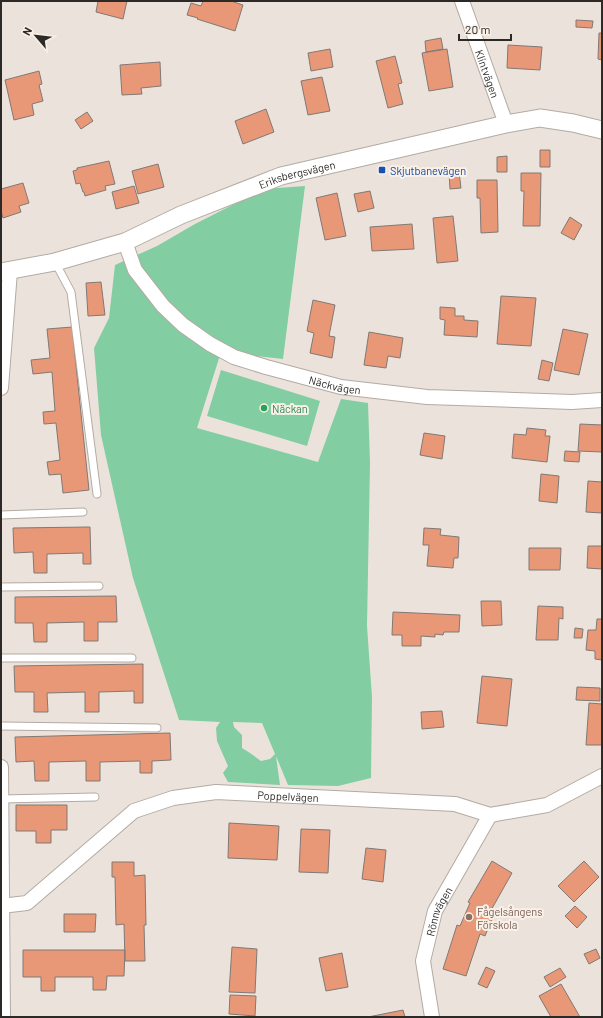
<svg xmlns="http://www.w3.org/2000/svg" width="603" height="1018" font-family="Barlow,sans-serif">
	<rect width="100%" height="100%" fill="#ebe3db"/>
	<path fill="#82cda1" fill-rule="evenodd" d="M305,186L283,359L221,352L197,428L318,462L341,399L368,403L370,463L367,626L372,697L371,778L338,786L288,785L276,756L280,785L228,782L223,773L228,766L217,741L216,728L220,722L179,720L133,578L101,435L94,348L109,318L115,265L157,246L195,224L264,189ZM233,722L262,723L275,754L270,759L261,761L250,753L242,748V735L234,727Z
		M221,370L320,401L307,446L207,416Z"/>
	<path fill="#e89876" stroke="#827874" d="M98,1H127L123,19L96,12Z
		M203,1H231L243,5L235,31L197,19L198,18L187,15L191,3L201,6Z
		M576,20L593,21L592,28L576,27Z
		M599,33H602V60L598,59Z
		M441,38L443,49L426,52L425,41Z
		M508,45L542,47L540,70L507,68Z
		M330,49L333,67L311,71L308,53Z
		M447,49L453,87L429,91L422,53Z
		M395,56L402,83L398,84L403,104L388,108L376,61Z
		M160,62L161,86L141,88L142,94L122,95L120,65Z
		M39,71L42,84L39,85L43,101L32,104L34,115L14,120L5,80Z
		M322,77L330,111L308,115L301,81Z
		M266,109L274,132L243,144L235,121Z
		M87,112L93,121L81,129L75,120Z
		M540,150H550V167H540Z
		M507,156V172H497V157Z
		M109,161L115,184L105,186L106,190L85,196L84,192H83L80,183L76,184L73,171L77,170V168Z
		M158,164L164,187L138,194L132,171Z
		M459,172L461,188L450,189L449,173Z
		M521,173H541L540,226H523L524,191H521Z
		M477,180H497L498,232L481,233L480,198H477Z
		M23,183L29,203L19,206L21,212L3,218L1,211V189Z
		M134,186L139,203L116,209L112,192Z
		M370,191L374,208L358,212L354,194Z
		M337,193L346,236L325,240L316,198Z
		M453,216L458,261L437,263L433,218Z
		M570,217L582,225L574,240L561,233Z
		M412,224L414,249L372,251L370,227Z
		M101,282L105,315L88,316L86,283Z
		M501,296L536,298L531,346L497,344Z
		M313,300L335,305L329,336L335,337L332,358L310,353L314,333L307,331Z
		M440,307L455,308V316H464V320L478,321L477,337L444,335L445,320L440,319Z
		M72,327L89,490L63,493L61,474L49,475L47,462L60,460L56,423L44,424L43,412L55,411L52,372L33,374L31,360L50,358L47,329Z
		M563,329L588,334L579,375L554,370Z
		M369,332L403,338L400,358L388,356L386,368L364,365Z
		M542,360L553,363L549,381L538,379Z
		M580,424L602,425V452L578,451Z
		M527,428L546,430L545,436H550L547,462L512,458L514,434L526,435Z
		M424,433L445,436L442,459L420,455Z
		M565,451L580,452L579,462L564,461Z
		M541,474L559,476L557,503L539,501Z
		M588,481L602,482V513L586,512Z
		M90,527L91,564H83V553L47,554V573H34L33,552L14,553L13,528Z
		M424,528L441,529L440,535L459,537L458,558H454L453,568L427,566L429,545H423Z
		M588,546H602V569L587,568Z
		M529,548H561L560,570H529Z
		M116,596L117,622H98V641H84V622L47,623V642H34L33,623H15V597Z
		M481,601H501L502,625L482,626Z
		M538,606L563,607V619L559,618L558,640H536Z
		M393,612L460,615L459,632H444L443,635L435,634V637L421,636V646H402V635H392Z
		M597,619H602V660L595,659V651L586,650L588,630H596Z
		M575,628L583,629L582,638H574Z
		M143,664V703H134V691L99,692V712H85V692L47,693L48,712H34V692H15L14,666Z
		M482,676L512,679L507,726L477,723Z
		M577,687L600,688V701L576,700Z
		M589,703L602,704V745H586Z
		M442,711L444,727L422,729L421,712Z
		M170,733L171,760L152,761V773H140V761L100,762V781H86V761L49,762V781H35L34,761L16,762L15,737Z
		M16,805H67V830H51V843H36V831H16Z
		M229,823L279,826L277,860L228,858Z
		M301,829L330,830L328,873L299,872Z
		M366,848L386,850L383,882L362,879Z
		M492,861L512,873L490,912L494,914L485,936L480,934L466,976L443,969L457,925L460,926L470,903L468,902Z
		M584,861L599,877L574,902L558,886Z
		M112,862H134V876L145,875L146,925H144L145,961H125L124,924L116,925L115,877H112Z
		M575,906L587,917L577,928L565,916Z
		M64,914H96L95,932H64Z
		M232,947L257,949L255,993L229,992Z
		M596,949L600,958L589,964L584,954Z
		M23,950H125L124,976H107L106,990H93V977H55V991H41V977H23Z
		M342,953L348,987L326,991L319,958Z
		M486,967L495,971L487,988L478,984Z
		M560,968L566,977L550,987L544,977Z
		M561,984L580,1017H551L539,996Z
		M230,995L256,996L255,1016L229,1014Z
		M403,1010L405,1017H368Z"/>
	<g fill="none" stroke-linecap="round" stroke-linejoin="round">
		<g stroke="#b3aba3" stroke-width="9">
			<path id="service" d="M55,262L71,292L97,494
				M1,515L83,512
				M1,587L99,586
				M1,658H132
				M1,726L157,728
				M1,799L95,797"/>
		</g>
		<g stroke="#b3aba3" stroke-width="16">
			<g id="minor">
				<path id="s1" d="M462,1L506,124"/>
				<path id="s2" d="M125,242L135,270L163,306L183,325L210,344L234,357L266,367L341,387L427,397L572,402L602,400"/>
				<path d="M1,388L10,271"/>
				<path d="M1,767L3,1017"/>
				<path id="s3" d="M1,906L27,903L134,811L173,798L216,792L455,804L490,815L547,805L602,776"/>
				<path id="s4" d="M432,1017L423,961L435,911L490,815"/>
			</g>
		</g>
		<g stroke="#b3aba3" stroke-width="19">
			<g id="tertiary">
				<path id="s5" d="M1,272L55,262L125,242L181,215L281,176L506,124L540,118L573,123L602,130"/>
			</g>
		</g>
		<use href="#service" stroke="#fff" stroke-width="7"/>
		<use href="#minor" stroke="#fff" stroke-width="14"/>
		<use href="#tertiary" stroke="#fff" stroke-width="17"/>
	</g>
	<rect fill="#1a4fb4" stroke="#f9f1e8" stroke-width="1.5" x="378" y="166" width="8" height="8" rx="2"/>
	<circle fill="#2e9e5b" stroke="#f9f1e8" stroke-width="1.5" cx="264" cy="408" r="4"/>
	<circle fill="#8d6e63" stroke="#f9f1e8" stroke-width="1.5" cx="469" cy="917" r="4"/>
	<g text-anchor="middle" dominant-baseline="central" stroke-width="4" stroke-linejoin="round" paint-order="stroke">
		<g font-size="11" fill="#2c2926" stroke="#f9f1e8">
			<text stroke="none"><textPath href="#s1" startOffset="77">Klintvägen</textPath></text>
			<text stroke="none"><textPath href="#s5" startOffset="313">Eriksbergsvägen</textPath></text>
			<text stroke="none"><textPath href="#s2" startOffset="268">Näckvägen</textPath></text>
			<text stroke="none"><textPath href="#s3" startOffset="324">Poppelvägen</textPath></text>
			<text stroke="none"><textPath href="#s4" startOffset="109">Rönnvägen</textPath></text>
		</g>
		<g font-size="11" fill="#164399" stroke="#f9f1e8" text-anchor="start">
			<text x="390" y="170">Skjutbanevägen</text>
		</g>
		<g font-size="11" fill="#27864d" stroke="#f9f1e8" text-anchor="start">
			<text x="272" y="408">Näckan</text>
		</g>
		<g font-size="11" fill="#785e54" stroke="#f9f1e8" text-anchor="start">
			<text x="477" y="911">Fågelsångens<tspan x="477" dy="13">Förskola</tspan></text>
		</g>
	</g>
	<rect width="603" height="1018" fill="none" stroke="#2c2926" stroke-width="4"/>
	<g transform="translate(36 36) rotate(298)" stroke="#f9f1e8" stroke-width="3" paint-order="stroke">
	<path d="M0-3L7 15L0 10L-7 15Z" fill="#2c2926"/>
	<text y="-6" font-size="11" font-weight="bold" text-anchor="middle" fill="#2c2926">N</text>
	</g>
	<path d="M459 34v6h52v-6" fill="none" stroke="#2c2926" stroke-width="2"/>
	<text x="465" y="34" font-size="12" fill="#2c2926" stroke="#f9f1e8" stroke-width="3" paint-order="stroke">20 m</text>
</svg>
